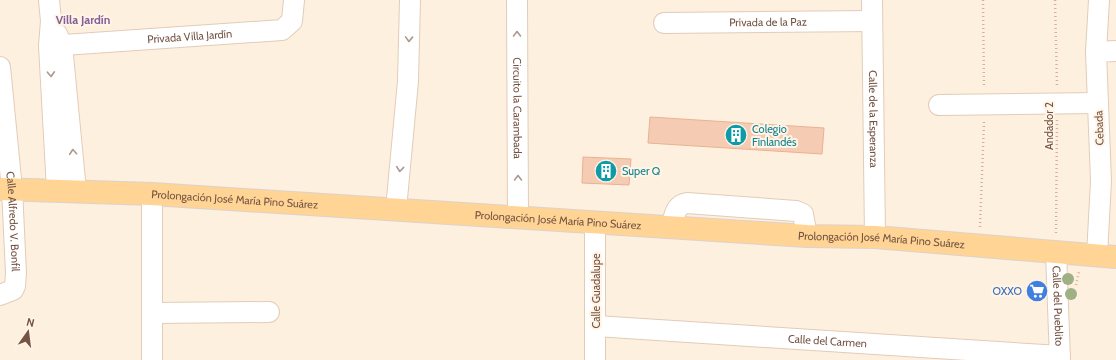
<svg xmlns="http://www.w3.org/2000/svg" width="1116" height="360" font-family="Cabin,sans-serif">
	<rect width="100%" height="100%" fill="#fef0de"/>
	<path fill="#f5ccb3" stroke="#e9b193" d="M650,117L824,128L822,154L648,143Z
		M583,157L631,159L629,185L582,183Z"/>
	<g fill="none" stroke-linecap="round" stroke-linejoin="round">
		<g stroke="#e2ccb9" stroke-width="22">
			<g id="minor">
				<path d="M49,0L51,21L49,46L57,190"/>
				<path id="s1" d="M517,0L518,217"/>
				<path id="s2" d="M872,0L875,237"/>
				<path id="s3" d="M664,23L872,21"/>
				<path d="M57,34L62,45L76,191"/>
				<path id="s4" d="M49,46L282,30L292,21L294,0"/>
				<path d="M1096,52L1116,51"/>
				<path id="s5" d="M0,67L12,189L16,273L15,286L13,290L0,295"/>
				<path d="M939,105L1098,103"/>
				<path d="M396,209L408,81L410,0"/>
				<path d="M671,226C675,215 675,205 687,203L796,211L803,214L807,236"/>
				<path id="s6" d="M1056,252L1060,360"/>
				<path d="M1097,255L1101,181L1096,52L1099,0"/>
				<path d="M153,313L269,312"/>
				<path id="s7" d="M596,326L1060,356"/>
				<path d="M152,360V194"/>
				<path d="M595,360V223"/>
			</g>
		</g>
		<g stroke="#dbd3ce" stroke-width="24">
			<g id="major">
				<path id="s8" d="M0,189L152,194L807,236L875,237L1116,257"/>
			</g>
		</g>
		<path stroke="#daaf97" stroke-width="2.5" stroke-dasharray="1 3" stroke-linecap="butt" d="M983,0L984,87
			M1055,0L1057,85
			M980,227L984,122
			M1056,233L1057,120
			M1076,285L1079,272"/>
		<use href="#minor" stroke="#fff" stroke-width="20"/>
		<use href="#major" stroke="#ffd494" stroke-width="22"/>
	</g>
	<g fill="#9fb084">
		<circle cx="1068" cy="279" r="6"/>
		<circle cx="1071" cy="294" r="6"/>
	</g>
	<defs><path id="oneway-chevron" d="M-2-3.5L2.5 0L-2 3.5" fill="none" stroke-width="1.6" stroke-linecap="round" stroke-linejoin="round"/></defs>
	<g stroke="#ac988f">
		<use href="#oneway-chevron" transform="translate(517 34) rotate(-90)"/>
		<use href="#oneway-chevron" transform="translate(409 39) rotate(92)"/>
		<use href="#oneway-chevron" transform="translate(51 74) rotate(87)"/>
		<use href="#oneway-chevron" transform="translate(73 152) rotate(-95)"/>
		<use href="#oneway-chevron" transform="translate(400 169) rotate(96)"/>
		<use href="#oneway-chevron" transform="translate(518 178) rotate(-90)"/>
	</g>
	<defs>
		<g id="building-disc" transform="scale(1.15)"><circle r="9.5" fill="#0f9aa8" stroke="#fff4e6"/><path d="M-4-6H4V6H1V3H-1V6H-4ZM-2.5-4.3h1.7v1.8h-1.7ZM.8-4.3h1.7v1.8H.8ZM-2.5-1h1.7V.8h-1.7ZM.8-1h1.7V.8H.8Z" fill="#fff"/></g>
		<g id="supermarket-disc" transform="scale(1.15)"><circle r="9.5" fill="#3f7fe0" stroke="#fff4e6"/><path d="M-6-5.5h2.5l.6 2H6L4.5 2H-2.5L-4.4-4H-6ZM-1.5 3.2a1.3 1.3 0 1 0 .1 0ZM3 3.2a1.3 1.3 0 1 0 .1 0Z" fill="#fff"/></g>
	</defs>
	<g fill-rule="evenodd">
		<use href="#building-disc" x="736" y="135"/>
		<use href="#building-disc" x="606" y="171"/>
		<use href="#supermarket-disc" x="1037" y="291"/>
	</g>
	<g text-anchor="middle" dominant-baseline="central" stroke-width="4" stroke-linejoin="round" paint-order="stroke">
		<g font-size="11" fill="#755444" stroke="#fff4e6">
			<text stroke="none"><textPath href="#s3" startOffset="104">Privada de la Paz</textPath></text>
			<text stroke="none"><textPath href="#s4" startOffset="141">Privada Villa Jardín</textPath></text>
			<text stroke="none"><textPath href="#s1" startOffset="108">Circuito la Carambada</textPath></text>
			<text stroke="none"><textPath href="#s2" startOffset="119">Calle de la Esperanza</textPath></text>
			<text transform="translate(1049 126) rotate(-90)">Andador 2</text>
			<text transform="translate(1099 128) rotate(-92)">Cebada</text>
			<text stroke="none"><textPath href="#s8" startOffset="235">Prolongación José María Pino Suárez</textPath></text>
			<text stroke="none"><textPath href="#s8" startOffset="559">Prolongación José María Pino Suárez</textPath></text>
			<text stroke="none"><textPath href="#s5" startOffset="155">Calle Alfredo V. Bonfil</textPath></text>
			<text stroke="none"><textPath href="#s8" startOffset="883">Prolongación José María Pino Suárez</textPath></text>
			<text transform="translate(596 291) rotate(-90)">Calle Guadalupe</text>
			<text stroke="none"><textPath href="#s6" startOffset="54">Calle del Pueblito</textPath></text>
			<text stroke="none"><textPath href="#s7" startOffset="232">Calle del Carmen</textPath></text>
		</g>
		<g font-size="11" fill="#0d838f" stroke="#fff4e6" text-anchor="start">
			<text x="752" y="129">Colegio<tspan x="752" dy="13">Finlandés</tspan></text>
			<text x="622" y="171">Super Q</text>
		</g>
		<g font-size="11" fill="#366cbe" stroke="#fff4e6" text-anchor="end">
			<text x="1022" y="291">OXXO</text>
		</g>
		<g font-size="12" font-weight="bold" fill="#845f99" stroke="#fff4e6">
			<text x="83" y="19">Villa Jardín</text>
		</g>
	</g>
	<g transform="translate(28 332) rotate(14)" stroke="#fff4e6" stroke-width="3" paint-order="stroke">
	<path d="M0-3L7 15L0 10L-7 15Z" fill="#755444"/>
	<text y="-6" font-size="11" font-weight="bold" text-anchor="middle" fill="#755444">N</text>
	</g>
</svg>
